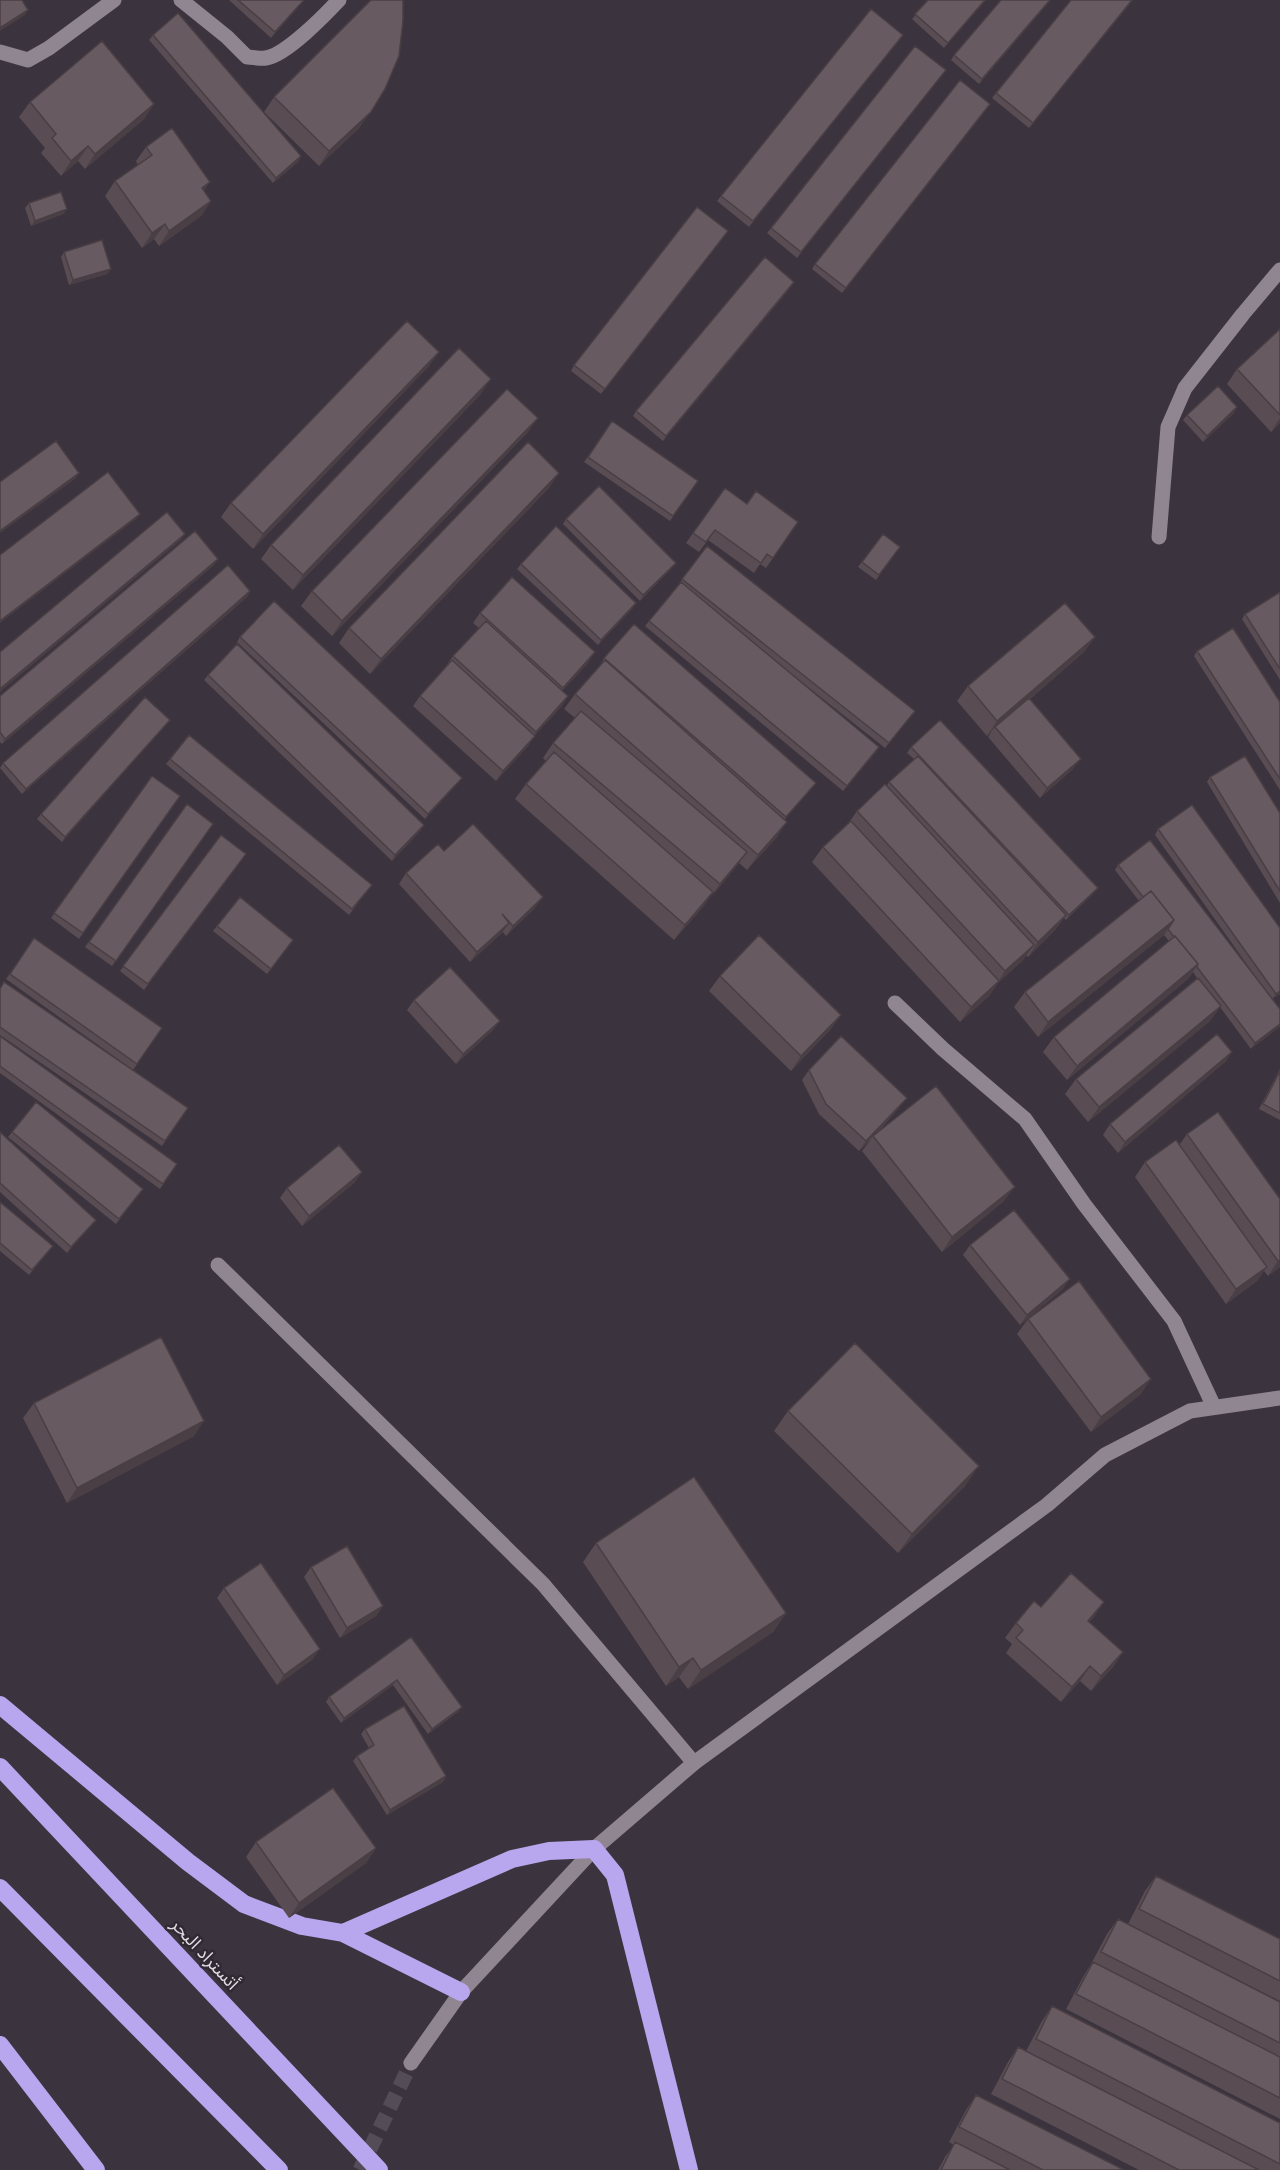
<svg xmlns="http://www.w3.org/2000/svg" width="1280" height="2170" font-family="'Nunito Sans','Noto Sans Arabic',sans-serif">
	<rect width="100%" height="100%" fill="#3b333d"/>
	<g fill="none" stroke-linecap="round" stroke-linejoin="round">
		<path stroke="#544c56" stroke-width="15" stroke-dasharray="15 8" stroke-linecap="butt" d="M360,2170L411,2063"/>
		<path stroke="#908692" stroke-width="15" d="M1159,537L1168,427L1185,388L1243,314L1280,270
			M218,1265L543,1584L694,1763"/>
		<path stroke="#908692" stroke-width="15" d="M181,0L227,37L247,57C253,57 260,59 266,58C286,55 325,15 339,0
			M0,52L28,60L49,48L114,0
			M895,1003L943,1049L1025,1119L1084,1204L1174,1321L1214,1407"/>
		<path stroke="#908692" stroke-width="15" d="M411,2063L461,1992L594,1849L694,1763L1047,1505L1105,1455L1190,1411L1280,1398"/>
		<path stroke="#b8a6ee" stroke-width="18" d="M0,1705L188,1862L244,1904L302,1926L343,1933L512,1859L549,1851L594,1849L615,1875L689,2170
			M0,1767L379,2170
			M0,1888L279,2170
			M343,1933L461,1992
			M0,2045L96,2170"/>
	</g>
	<path fill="#594d53" d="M229,0H304L271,38Z
		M928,0H986L944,48L912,19Z
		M1051,0L979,84L951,60L954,55Z
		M1133,0L1029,128L992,98L996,93Z
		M153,35L301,156L298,162L273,183L149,40Z
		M899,40L749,227L717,201L721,196Z
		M942,75L797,258L767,233L771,228Z
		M274,97L360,127L319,166L264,112Z
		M30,102L154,104L144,119L85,169L78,161L61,176L41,153L45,148L19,117Z
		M986,109L842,293L812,269L815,264Z
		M146,147L204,191L211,201L201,216L159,246L154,239L142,248L105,196L115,181L138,165L136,161Z
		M29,203L67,209L63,214L31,226L25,208Z
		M728,231L601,394L571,371L574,365Z
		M64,252L111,269L107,274L69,285L61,257Z
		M791,287L663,441L633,416L636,411Z
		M1280,329V423L1271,432L1227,384L1237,369Z
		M439,352L428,367L253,549L221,517L231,503Z
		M481,394L293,590L261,559L271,545Z
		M1234,413L1203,442L1183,420L1187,415Z
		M538,418L527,433L332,636L301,606L312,591Z
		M612,421L698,481L670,521L584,462Z
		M549,488L370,674L339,643L349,628Z
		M725,488L747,504L798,522L766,568L760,564L754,573L708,540L699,552L686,543Z
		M566,519L672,568L640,601L563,524Z
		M883,534L900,547L876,580L858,567Z
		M215,564L2,744L0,742V696Z
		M521,564L633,608L598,645L517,569Z
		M682,579L911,716L885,748L794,676L876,752L843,791L645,626L679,585Z
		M250,591L247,597L22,794L0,768L3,763Z
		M1280,592V680L1242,619L1245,614Z
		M480,613L588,663L562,691L568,696L561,707L535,735L528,746L496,781L413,706L420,696L446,666L453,656L479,628L473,623Z
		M240,637L458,783L425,819L237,642Z
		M1095,637L1084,652L1030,699L1073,769L1040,798L988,737L992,731L987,736L957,701L968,686Z
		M1197,651L1280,702V790L1194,656Z
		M604,658L816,783L785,819L777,837L747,870L739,863L709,898L703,907L674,940L515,799L526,784L546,761L543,758L553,743L575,718L564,709L575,694L601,664Z
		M208,675L421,830L392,861L204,680Z
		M170,720L62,842L37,819L41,814Z
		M911,747L1094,893L1066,920L1064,918L1055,930L1028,957L1026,955L1023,960L997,984L989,996L960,1022L812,862L823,847L850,821L857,811L887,786L889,782L914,759L907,753Z
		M170,759L368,890L349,915L166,764Z
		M152,776L180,796L79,939L51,918Z
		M1210,777L1280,813V903L1207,782Z
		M187,804L213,824L112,966L85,947Z
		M1158,829L1280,994L1272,999L1280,1009L1251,1049L1220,1007L1210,1021L1088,1122L1065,1094L1076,1079L1197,978L1193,972L1188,979L1067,1080L1043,1052L1054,1037L1169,941L1164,935L1038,1037L1014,1007L1025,992L1139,901L1115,870L1118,865L1270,997L1155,835Z
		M221,835L246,854L144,990L120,971Z
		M444,851L535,908L506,936L503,932L470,962L399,884L406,873Z
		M217,926L293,940L267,974L213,931Z
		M34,938L162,1028L133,1070L6,979Z
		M720,976L841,1015L830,1030L791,1071L709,991Z
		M0,988L188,1108L162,1146L0,1035Z
		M414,1000L500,1021L492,1031L456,1064L407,1010Z
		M0,1036L177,1164L160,1189L0,1073Z
		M1232,1052L1225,1062L1118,1153L1103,1135L1110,1124Z
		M1280,1069V1120L1259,1109Z
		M809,1070L899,1108L876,1134L1004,1201L942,1252L862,1151L871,1139L859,1151L819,1114L802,1080Z
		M1218,1112L1280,1267L1268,1276L1264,1271L1257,1281L1226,1304L1135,1177L1145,1162L1180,1144L1187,1134Z
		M0,1132L92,1225L67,1253L0,1192Z
		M12,1132L143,1189L116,1224L8,1137Z
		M362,1172L354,1183L302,1226L280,1198L287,1188Z
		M0,1202L49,1251L29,1275L0,1251Z
		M970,1245L1063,1289L1020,1325L963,1255Z
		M1028,1319L1141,1394L1091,1432L1017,1334Z
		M34,1403L194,1436L67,1503L23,1418Z
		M788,1411L966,1485L898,1553L774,1431Z
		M596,1543L786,1613L773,1632L688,1689L679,1677L666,1686L583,1562Z
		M311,1567L383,1606L376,1616L340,1638L304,1577Z
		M224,1588L313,1659L277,1685L217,1598Z
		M1094,1617L1089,1622L1123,1652L1113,1667L1091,1691L1080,1681L1061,1702L1006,1653L1012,1644L1005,1638L1016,1623Z
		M411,1637L462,1707L458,1712L428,1734L393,1685L341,1723L326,1702L329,1697Z
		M365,1729L446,1776L443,1782L387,1815L353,1761L357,1756L369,1748L361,1734Z
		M256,1842L376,1848L366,1863L289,1918L246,1857Z
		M1156,1876L1280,1939V2001L1128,1924L1145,1891Z
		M1118,1919L1280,2002V2119L1066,2009L1083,1977L1091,1964L1107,1934Z
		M1052,2006L1280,2123V2170H1139L991,2094L1008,2062L1018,2047L1026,2051L1042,2021Z
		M976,2095L1124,2170H938L945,2157L954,2145L949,2142L966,2110Z"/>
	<path fill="#493f44" d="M304,0L301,4L271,38L275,32Z
		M985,0H986L944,48L948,43Z
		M1050,0H1051L979,84L982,79Z
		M28,10L25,15L0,31V28Z
		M154,104L144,119L85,169L95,154Z
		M371,112L360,127L319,166L329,151Z
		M88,146L78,161L61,176L71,161Z
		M301,156L298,162L273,183L276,178Z
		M210,182L200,197L202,188Z
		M211,201L201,216L159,246L169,231Z
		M67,209L63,214L31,226L35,221Z
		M165,224L154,239L142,248L152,233Z
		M111,269L107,274L69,285L73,280Z
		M794,282L791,287L663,441L666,436Z
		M439,352L428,367L253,549L263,534Z
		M491,379L481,394L293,590L303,575Z
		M1237,407L1234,413L1203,442L1207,436Z
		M538,418L527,433L332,636L342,621Z
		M1280,418V423L1271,432Z
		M79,473L75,479L0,533V531Z
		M559,473L549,488L370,674L381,659Z
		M140,514L136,519L0,623V621Z
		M185,534L181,540L0,692V689Z
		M218,559L215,564L2,744L5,739Z
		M676,563L672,568L640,601L643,595Z
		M250,591L247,597L22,794L26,789Z
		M636,603L633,608L598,645L601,640Z
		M1095,637L1084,652L996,728L995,727L987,736L997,721Z
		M595,652L588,663L555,698L563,688Z
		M568,696L561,707L529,742L536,732Z
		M170,720L166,725L62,842L65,837Z
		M535,736L528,746L496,781L503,771Z
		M1081,759L1073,769L1040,798L1047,788Z
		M462,778L458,783L425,819L428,814Z
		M787,822L777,837L747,870L758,855Z
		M424,825L421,830L392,861L395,855Z
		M747,852L737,866L710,899L720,884Z
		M1098,888L1094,893L1066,920L1069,915Z
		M713,892L703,907L674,940L685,925Z
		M543,897L535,908L506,936L513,926Z
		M1066,915L1055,930L1028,957L1038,942Z
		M1174,920L1164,935L1038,1037L1048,1022Z
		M509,923L502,933L470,962L477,952Z
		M1034,945L1023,960L997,984L989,996L960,1022L971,1007L997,983L1005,971Z
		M1198,964L1188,979L1067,1080L1077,1066Z
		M1280,991V994L1272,999L1276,994Z
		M1221,1006L1210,1021L1088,1122L1099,1107Z
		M841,1015L830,1030L791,1071L801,1056Z
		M500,1021L492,1031L456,1064L463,1054Z
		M1280,1024V1027L1251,1049L1255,1043Z
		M1232,1052L1225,1062L1118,1153L1125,1142Z
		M907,1098L899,1108L859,1151L866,1141Z
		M362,1172L354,1183L302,1226L309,1216Z
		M1015,1187L1004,1201L942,1252L952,1237Z
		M96,1220L92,1225L67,1253L71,1247Z
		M1280,1260V1267L1268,1276L1278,1261Z
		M1267,1267L1257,1281L1226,1304L1236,1289Z
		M1070,1279L1063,1289L1020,1325L1027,1315Z
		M1151,1379L1141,1394L1091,1432L1101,1417Z
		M204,1421L194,1436L67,1503L77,1488Z
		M979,1466L966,1485L898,1553L912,1534Z
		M1104,1602L1094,1617L1077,1636L1088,1621Z
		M383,1606L376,1616L340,1638L347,1628Z
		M786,1613L773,1632L688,1689L701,1670Z
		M320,1649L313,1659L277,1685L284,1675Z
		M1123,1652L1113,1667L1091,1691L1101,1676Z
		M693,1658L679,1677L666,1686L679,1667Z
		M1090,1666L1080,1681L1061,1702L1072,1687Z
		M397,1680L393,1685L341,1723L344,1718Z
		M462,1707L458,1712L428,1734L432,1729Z
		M446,1776L443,1782L387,1815L390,1810Z
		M376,1848L366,1863L289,1918L299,1903Z"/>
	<path fill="#685a61" stroke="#493f44" stroke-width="1.5" d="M0,0H22L28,10L0,28Z
		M238,0H304L275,32Z
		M371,0H403V21L399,56L385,89L371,112L329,151L274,97Z
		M928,0H985L948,43L915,14Z
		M1001,0H1050L982,79L954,55Z
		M1071,0H1132L1033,123L996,93Z
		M871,9L903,35L753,221L721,196Z
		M178,13L301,156L276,178L153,35Z
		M102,41L154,104L95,154L88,146L71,161L52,138L56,134L30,102Z
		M915,46L946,70L801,252L771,228Z
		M960,80L990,104L846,288L815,264Z
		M172,128L210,182L202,188L211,201L169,231L165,224L152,233L115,181L152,155L146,147Z
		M61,192L67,209L35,221L29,203Z
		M697,207L728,231L605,389L574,365Z
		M102,240L111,269L73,280L64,252Z
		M765,257L794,282L666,436L636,411Z
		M407,321L439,352L263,534L231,503Z
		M1280,329V415L1237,369Z
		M459,348L491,379L303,575L271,545Z
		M1218,386L1237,407L1207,436L1187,415Z
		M507,389L538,418L342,621L312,591Z
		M612,421L698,481L673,516L588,457Z
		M56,441L79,473L0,531V482Z
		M528,442L559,473L381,659L349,628Z
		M108,472L140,514L0,621V555Z
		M599,486L676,563L643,595L566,519Z
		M725,488L747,504L756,491L798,522L773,558L767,554L761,563L715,530L706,542L693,533Z
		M167,512L185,534L0,689V652Z
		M556,526L636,603L601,640L521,564Z
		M195,531L218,559L5,739L0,732V696Z
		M883,534L900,547L879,575L862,562Z
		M707,546L915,711L889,743L682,579Z
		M228,565L250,591L26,789L3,763Z
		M512,577L595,652L563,688L480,613Z
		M681,582L879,747L847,786L649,621Z
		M1280,592V669L1245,614Z
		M274,601L462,778L428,814L240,637Z
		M1065,603L1095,637L997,721L968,686Z
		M486,621L568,696L536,732L453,656Z
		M634,624L816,783L786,817L604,658Z
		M1233,628L1280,702V779L1197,651Z
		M237,644L424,825L395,855L208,675Z
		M452,660L535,736L503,771L420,696Z
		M605,660L787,822L758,855L575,694Z
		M145,697L170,720L65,837L41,814Z
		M1029,698L1081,759L1047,788L995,727Z
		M581,711L747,852L720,884L553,743Z
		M940,720L1098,888L1069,915L911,747Z
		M189,735L372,885L352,909L170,759Z
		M554,752L713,892L685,925L526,784Z
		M918,756L1066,915L1038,942L889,782Z
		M1245,756L1280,813V891L1210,777Z
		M152,776L180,796L83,933L54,913Z
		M885,784L1034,945L1005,971L857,811Z
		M187,804L213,824L116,961L89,942Z
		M1192,805L1280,928V991L1276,994L1158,829Z
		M851,821L999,981L971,1007L823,847Z
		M473,824L543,897L513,926L502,914L509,923L477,952L406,873L438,844L444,851Z
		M221,835L246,854L148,984L123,966Z
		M1150,840L1280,1009V1024L1255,1043L1197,967L1198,964L1175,936L1174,937L1168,929L1174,920L1151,891L1143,897L1118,865Z
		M1151,891L1174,920L1048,1022L1025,992Z
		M240,897L293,940L271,969L217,926Z
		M759,935L841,1015L801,1056L720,976Z
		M1175,936L1198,964L1077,1066L1054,1037Z
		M34,938L162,1028L137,1064L10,974Z
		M450,967L500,1021L463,1054L414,1000Z
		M1198,978L1221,1006L1099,1107L1076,1079Z
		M4,982L188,1108L165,1141L0,1027V989Z
		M1217,1034L1232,1052L1125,1142L1110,1124Z
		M0,1036L177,1164L163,1184L0,1066Z
		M841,1036L907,1098L866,1141L826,1104L809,1070Z
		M1280,1071V1113L1263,1104Z
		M936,1086L1015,1187L952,1237L873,1136Z
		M36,1102L143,1189L119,1219L12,1132Z
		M1218,1112L1280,1199V1260L1278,1261L1187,1134Z
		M0,1132L96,1220L71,1247L0,1183Z
		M1176,1140L1267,1267L1236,1289L1145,1162Z
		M339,1145L362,1172L309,1216L287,1188Z
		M0,1202L53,1246L32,1270L0,1243Z
		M1014,1210L1070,1279L1027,1315L970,1245Z
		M1079,1281L1151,1379L1101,1417L1028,1319Z
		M161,1337L204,1421L77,1488L34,1403Z
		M855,1343L979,1466L912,1534L788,1411Z
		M694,1477L786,1613L701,1670L693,1658L679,1667L596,1543Z
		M347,1546L383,1606L347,1628L311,1567Z
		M261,1563L320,1649L284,1675L224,1588Z
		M1071,1573L1104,1602L1088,1621L1123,1652L1101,1676L1090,1666L1072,1687L1016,1638L1023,1630L1016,1623L1034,1601L1041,1607Z
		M411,1637L462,1707L432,1729L397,1680L344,1718L329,1697Z
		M404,1706L446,1776L390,1810L357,1756L374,1745L365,1729Z
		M333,1788L376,1848L299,1903L256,1842Z
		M1156,1876L1280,1939V1981L1139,1909Z
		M1118,1919L1280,2002V2043L1101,1952Z
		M1093,1962L1280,2057V2098L1076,1994Z
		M1052,2006L1280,2123V2164L1036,2039Z
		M1018,2047L1259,2170H1179L1002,2079Z
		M976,2095L1124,2170H1043L959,2127Z
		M955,2142L1010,2170H941Z"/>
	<g text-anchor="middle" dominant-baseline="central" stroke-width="5" stroke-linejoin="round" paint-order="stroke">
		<g font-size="18" fill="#e1dce2" stroke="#312933">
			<text transform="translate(205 1954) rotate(47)">أتستراد البحر</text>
		</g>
	</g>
</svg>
